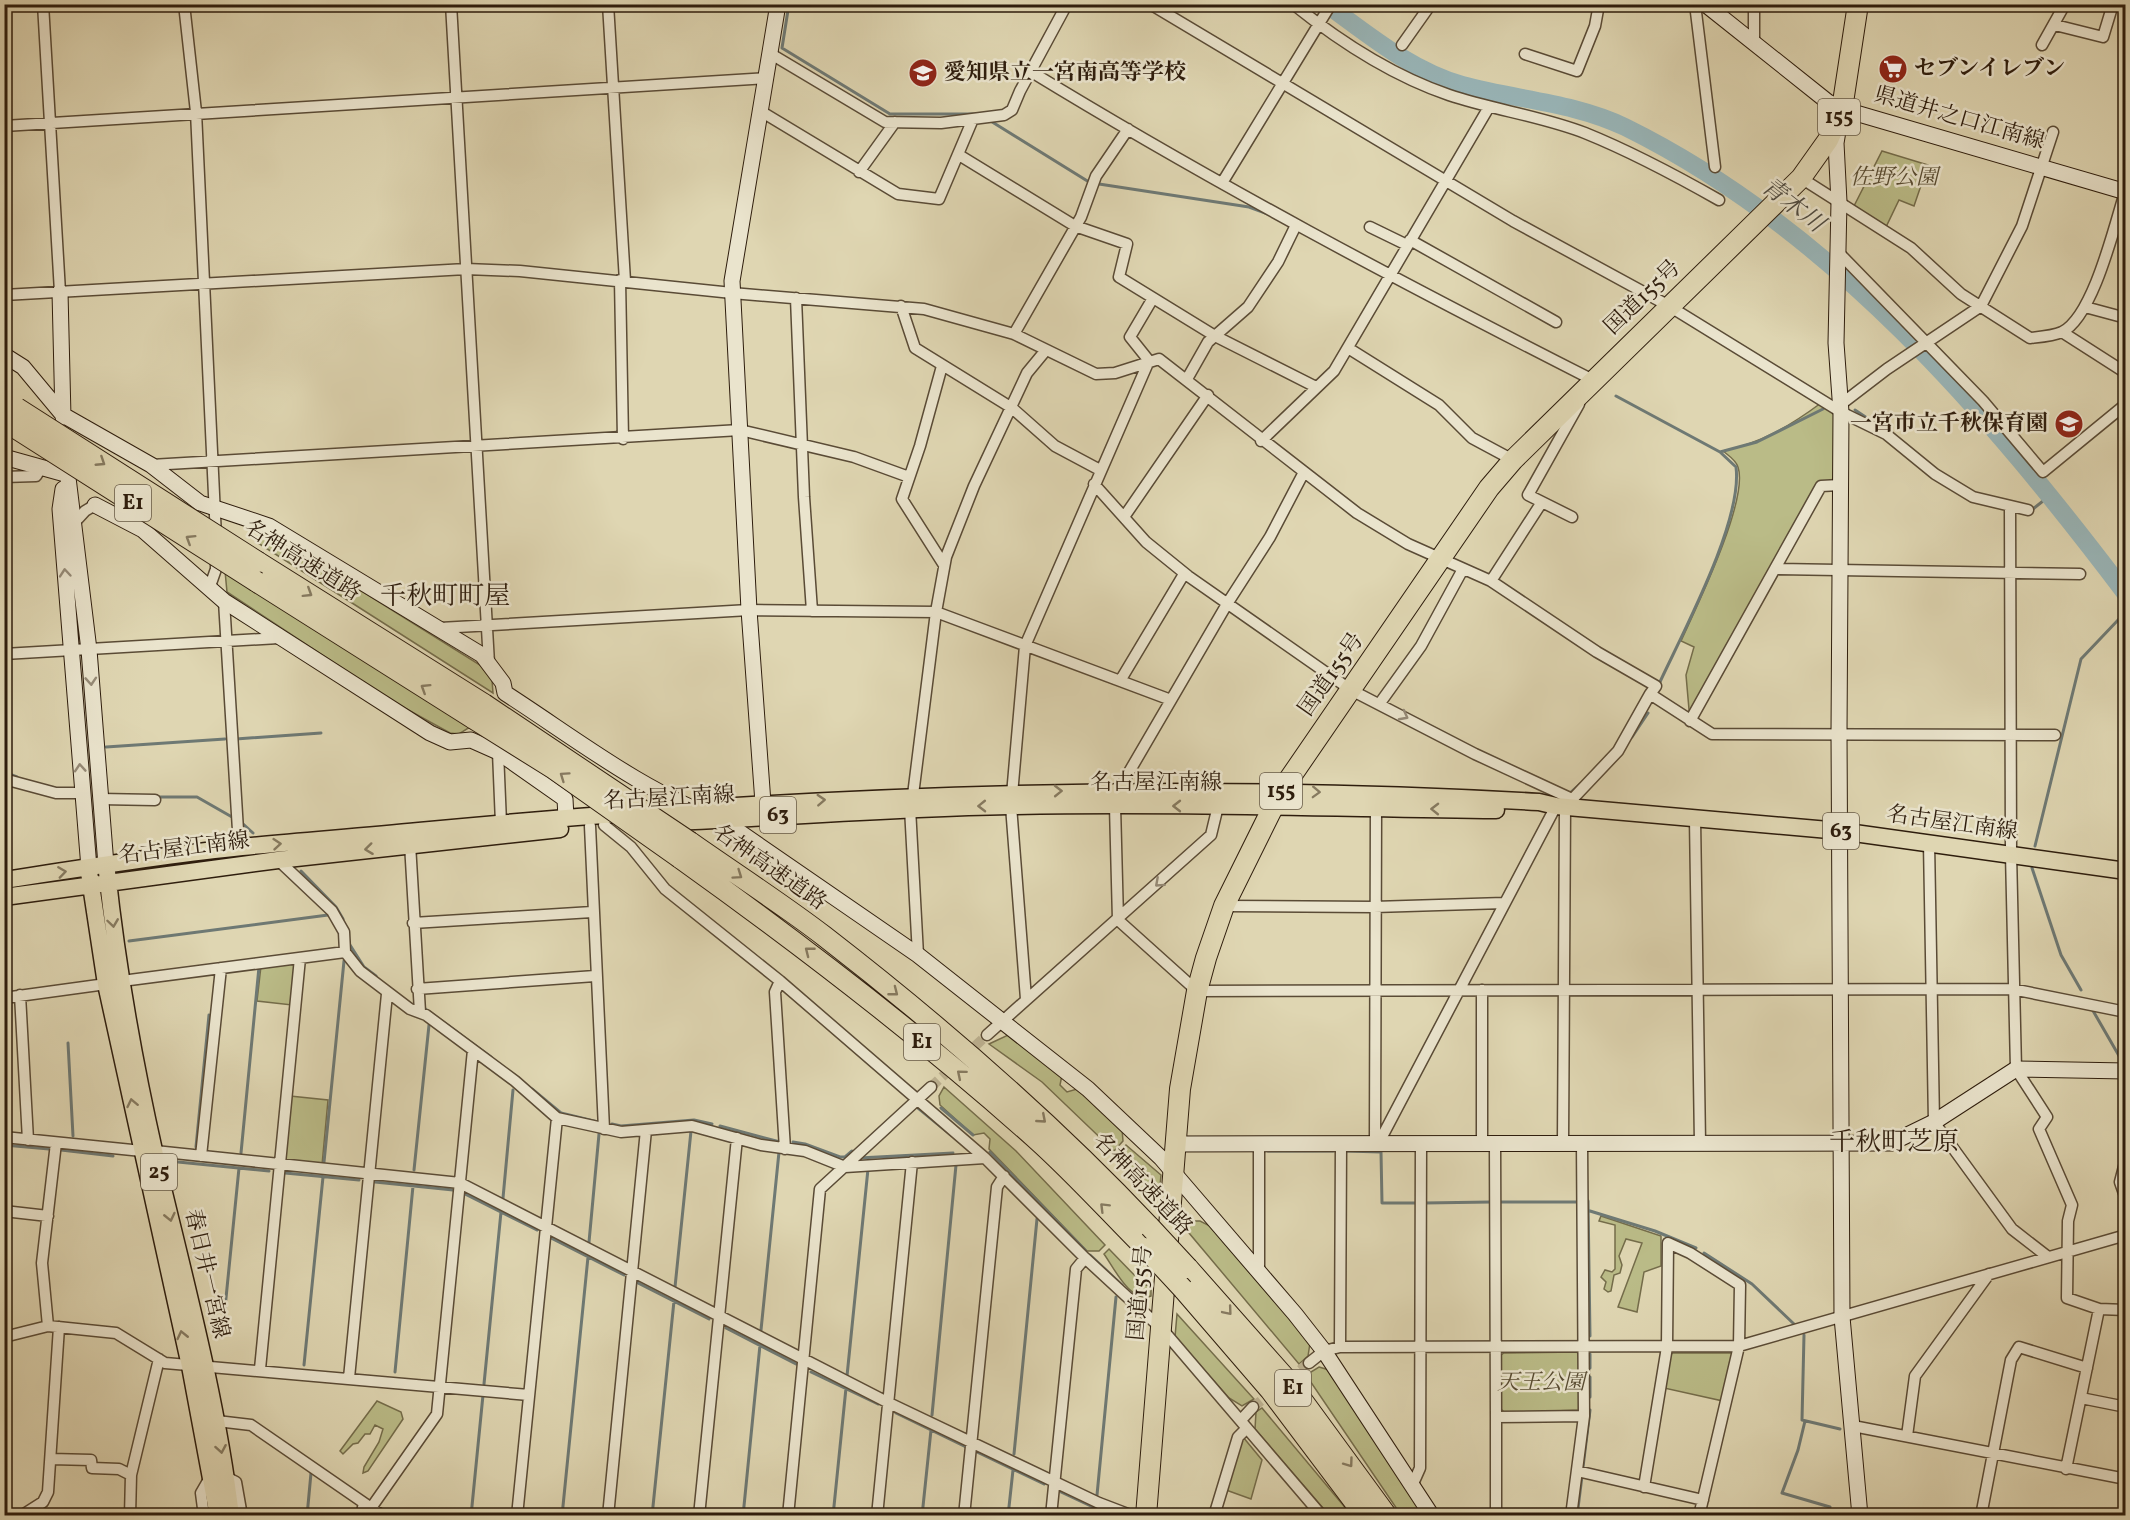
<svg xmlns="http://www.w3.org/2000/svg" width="2130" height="1520" font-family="Vollkorn,'Noto Serif JP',serif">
	<rect width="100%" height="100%" fill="#dfd6b2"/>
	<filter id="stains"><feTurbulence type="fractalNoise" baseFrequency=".00333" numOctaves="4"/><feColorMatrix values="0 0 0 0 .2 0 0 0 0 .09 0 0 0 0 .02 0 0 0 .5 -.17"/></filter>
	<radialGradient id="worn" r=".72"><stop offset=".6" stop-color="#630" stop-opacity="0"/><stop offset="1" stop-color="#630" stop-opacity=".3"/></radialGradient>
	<path fill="#babb87" stroke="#746c4a" stroke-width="1.5" d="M1882,151L1928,165L1914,206L1899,200L1885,229L1854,206Z
		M1821,403L1840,405V485L1821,486L1690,721L1686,675L1694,647L1681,641C1696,608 1749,500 1738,467C1736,460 1729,456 1723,451C1761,443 1790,426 1821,403Z
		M272,535L480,665L492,680L493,693L258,543L263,537Z
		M225,571L470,727L459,734L450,733L392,701L227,592Z
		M291,962L295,966L292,1005L257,1001L261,966Z
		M1008,1035L1062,1075L1060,1085L1067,1092L1077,1089L1122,1129L1123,1141L1114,1151L1042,1082L989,1044Z
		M944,1087L1016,1151L1105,1245L1099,1251H1087L989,1149L990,1139L984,1133L973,1135L940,1105L939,1096Z
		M290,1096L328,1100L322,1165L287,1162L284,1156Z
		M1126,1145L1161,1175L1159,1197L1117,1154Z
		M1601,1216L1661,1236V1266L1644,1272L1637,1312L1618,1307L1642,1243L1626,1239L1619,1256L1622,1265L1620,1273L1614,1275L1611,1291L1608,1292L1604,1289L1606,1282L1601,1277L1605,1270L1612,1272L1615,1269V1225L1599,1221Z
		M1192,1221H1200L1210,1226L1310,1343L1308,1356L1299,1364L1184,1227Z
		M1109,1249L1140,1281L1151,1288V1296C1131,1304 1114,1268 1104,1254Z
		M1177,1314L1254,1399L1242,1406L1229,1398L1175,1337Z
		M1577,1352L1581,1358L1579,1410L1505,1413L1501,1409V1355L1504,1353Z
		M1673,1353H1732L1734,1357L1723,1401L1664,1388L1670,1355Z
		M1319,1367L1329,1370L1425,1515H1401L1306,1375Z
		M377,1401L401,1412L403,1419L368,1471L363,1473L364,1467L379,1442L383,1429L375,1425L370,1434H365L358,1443L353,1444L343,1454L340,1451Z
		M1262,1408L1348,1511L1352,1515H1329L1255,1429L1256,1412Z
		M1243,1437L1262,1460L1251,1499L1226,1490Z"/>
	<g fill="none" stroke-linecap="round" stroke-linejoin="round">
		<path stroke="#6e7974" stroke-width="3" d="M789,4L782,48L890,114H981
			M989,120L1089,182
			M1099,184L1249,207L1268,214
			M1616,396L1720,452L1757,442L1823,409
			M1855,410L1876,424
			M2029,508L2033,509L2048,497
			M1659,684C1683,632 1743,521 1736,467L1720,452
			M1632,737L1648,713
			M236,739L321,733
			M106,747L225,739
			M4,772L17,777
			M1570,793L1580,784
			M156,797H197L232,817
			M242,823L253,833
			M2035,846L2081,659L2119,619
			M2032,868L2061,955L2081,990
			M301,871L336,907L343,919
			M129,941L328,915
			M4,943H7
			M350,945L364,967L376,976
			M424,1008L491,1057
			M2092,1009L2122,1061
			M68,1043L73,1136
			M532,1089L561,1113L598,1122
			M918,1108L951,1135
			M941,1108L973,1135
			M612,1124L621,1126L694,1120L712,1124
			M720,1126L780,1142
			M793,1142L805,1144L840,1157H845L852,1151
			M4,1145L49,1149
			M196,1147L209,1015
			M61,1150L113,1156
			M1268,1151H1333
			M1346,1151L1381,1152L1382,1203H1415
			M990,1152L1085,1250
			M241,1153L259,967
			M859,1158L953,1153
			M178,1162L269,1171
			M324,1162L344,961
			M414,1170L429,1025
			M285,1173L359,1180
			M375,1182L453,1190
			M465,1194L537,1230
			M503,1198L513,1090
			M1588,1201L1590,1336
			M1500,1202H1579
			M1424,1203L1491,1202
			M1590,1211L1655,1231L1696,1248
			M551,1238L624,1275
			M589,1242L599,1134
			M1704,1253L1752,1284L1794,1324
			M1090,1255L1122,1285
			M638,1283L709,1319
			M675,1287L691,1131
			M225,1308L239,1168
			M726,1328L796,1364
			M761,1330L779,1152
			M1804,1335L1802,1420L1840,1429
			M1590,1354V1368
			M304,1365L323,1177
			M395,1372L413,1186
			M811,1372L878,1404
			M847,1376L868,1169
			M1590,1377V1397
			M484,1384L501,1212
			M896,1413L966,1447
			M932,1415L956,1165
			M1805,1421L1798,1450L1782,1493L1830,1507L1828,1516
			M977,1452L1044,1484
			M1014,1454L1037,1219
			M1583,1467L1590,1410
			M1061,1492L1095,1508L1094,1516
			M1097,1495L1116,1297
			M1101,1511L1115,1516
			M307,1516L311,1473
			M471,1516L483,1395
			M562,1516L588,1257
			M652,1516L674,1301
			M743,1516L760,1345
			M833,1516L846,1388
			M922,1516L931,1430
			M1008,1516L1013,1470
			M1577,1516L1582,1476"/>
		<path stroke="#99b6b9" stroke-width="18" d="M1326,4C1369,35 1410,70 1462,85C1516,100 1573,102 1625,127C1832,229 1989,413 2126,594"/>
		<path stroke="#bcb191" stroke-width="10" stroke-dasharray="10 5" stroke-linecap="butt" d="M931,1087L987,1035
			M1253,1407L1309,1363"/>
		<g stroke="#5a4b36" stroke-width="13">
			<path id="street" d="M43,4L60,292
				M184,4L196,112L216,537
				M451,4L489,663
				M608,4L625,281
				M1150,4L1513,221L1669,306L1841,412L1886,434L1935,474L1973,497L2028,510
				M1293,4C1339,41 1393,76 1449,95C1494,110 1541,116 1585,133C1632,152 1675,175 1719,200
				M1695,4L1715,167
				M2055,25L2103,37L2113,4
				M1754,43V4
				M1402,45L1431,4
				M2042,45L2065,4
				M771,54L885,122L941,123L1004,115L1012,110L1020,91L1067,4
				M1525,54L1577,71L1595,26L1599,4
				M1030,71C1213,183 1402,283 1593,380L1592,383
				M762,112L898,194L939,199L973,119
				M4,126L767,78
				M959,155L1075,226L1127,244L1119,277L1215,336L1316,387
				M859,172L895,122
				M1801,178L1911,248L1961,294L2030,338C2039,337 2053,336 2062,332C2094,316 2115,223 2126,189
				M1222,183L1331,4
				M1370,227L1407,245
				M1410,240L1556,322
				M1839,253L1983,401L2043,472L2126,404
				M620,280L623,439
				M4,295L466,269L520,271L732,293L924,309L1014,334L1096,374L1115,373L1159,359L1357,513L1408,544L1491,581L1597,652L1656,686L1650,694L1712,734L2055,735
				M796,298L804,497L812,611
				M901,306L915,348L1012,408L1055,446L1100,470
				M2085,307L2126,318
				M2062,332L2126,373
				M1014,334L1081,217L1096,176L1128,129
				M1348,348L1439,405L1472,438L1513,460
				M1150,362L1130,337L1153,298
				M942,366L920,446L902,499L944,565
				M1187,379L1208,342L1248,307L1278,262L1296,225
				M1840,405L1887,369L1981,306L2022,226L2053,132
				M1261,441L1334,371L1489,107
				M151,465L740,430L854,457L909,477
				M4,477L36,476L41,468
				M1094,484L1146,542L1188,576L1351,690L1475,754L1572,799
				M2010,506L2011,854L2016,1069L2047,1117L2039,1129L2072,1205L2068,1221L2067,1298L2099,1309L2126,1310
				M1124,517L1208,395
				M1572,517L1528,495L1579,404
				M73,524L85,511L95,505
				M1777,569L2080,574
				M1491,581L1542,502
				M209,589L216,569V553
				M224,601L239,847
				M440,628L749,610L936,612L1171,700
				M4,654L279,638
				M1120,681L1184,574
				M1380,703L1421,646L1463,569
				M1690,721L1821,486L1840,485
				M498,752L501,823
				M4,779L56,793H82
				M1118,791L1227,604L1270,537L1304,472
				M913,795L936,612L946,557L974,486L1027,373L1046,350
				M100,799L155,800
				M1115,806L1118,920L1197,991L2012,989L2126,1012
				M910,808L918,955
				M1695,819L1700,1143
				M604,825L631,847L665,889L780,981L985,1158L1085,1258L1163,1330L1322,1516
				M590,826L604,1129
				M1929,843L1934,1122L2012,1229L2048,1257
				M410,844L420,1012
				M278,860L332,911L344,932L345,952L360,971L410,1009L426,1015L515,1081L557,1118L621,1132L692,1126L761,1145L805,1151L845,1167L985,1158
				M1224,906L1374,907L1504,903
				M413,923L592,912
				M122,981L345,952
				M780,981L775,992L785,1149
				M417,989L595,976
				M20,995L28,1140
				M4,998L106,984
				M1026,999L1011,806L1025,646L1148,363
				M987,1035L1211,835L1218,806
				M4,1137L142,1151
				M1375,1143L1376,808
				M1482,1143V990
				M1495,1143L1496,1417L1584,1416
				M1563,1143L1565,807L1618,751L1650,694
				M1259,1144V1271
				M1375,1144L1384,1133L1556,806
				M155,1151L460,1183L889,1403L1099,1503L1133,1516
				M201,1156L221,968
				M2126,1159L2120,1182L2126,1199
				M4,1211L48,1216
				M48,1326L42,1263L56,1143
				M4,1337L48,1326L116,1333L165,1363L529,1395
				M1340,1347L1341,1144
				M1309,1363L1324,1351L1340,1347L1739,1346L2126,1235
				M260,1369L300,958
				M349,1378L387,994
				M2081,1398L2126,1407
				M1496,1417V1516
				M1241,1420L1253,1407
				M217,1421L251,1425L383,1516
				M1853,1426L2126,1479
				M1907,1436L1915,1376L1989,1274
				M51,1459L91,1460L92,1468L119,1469L131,1475
				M2066,1469L2099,1309
				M1577,1471L1703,1500
				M226,1477L236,1482L242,1516
				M1412,1486L1420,1468L1421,1144
				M1644,1487L1667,1347L1668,1243L1690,1253L1740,1285L1739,1346L1699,1516
				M371,1508L437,1414L473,1050
				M21,1516L43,1502L48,1492L59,1327
				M130,1516L131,1475L159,1359
				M204,1516L201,1493L212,1474
				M361,1516L364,1503
				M517,1516L557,1118
				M608,1516L646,1130
				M699,1516L737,1138
				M788,1516L820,1189L931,1087
				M877,1516L912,1162
				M964,1516L997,1187L1004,1176
				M1051,1516L1076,1269L1085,1258
				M1214,1516L1238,1437L1247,1428
				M1571,1516L1584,1416L1582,1143
				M1981,1516L2011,1360L2019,1347L2087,1368"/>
		</g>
		<g stroke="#2e1d0d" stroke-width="17">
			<path id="secondary" d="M1705,4L1828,102L1842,109L2126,192
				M1839,125L1836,143L1839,202L1836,343L1841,412L1839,733L1842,1317L1860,1516
				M60,292L63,417
				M4,355L23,367L63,415L151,465L200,503L269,526L482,655L503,683L505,693C575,738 643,792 722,820L918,955L1088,1089L1161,1158L1295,1314L1324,1351L1432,1516
				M65,453L89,650L106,865
				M4,457L65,474
				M63,489L60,509L89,868
				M95,505L143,530L224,601L430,733L450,742L471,740L498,752L565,799L566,818
				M763,803L749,610L732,281L778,4
				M1174,1144L1891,1143L1934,1122L2016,1069L2126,1071"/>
		</g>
		<g stroke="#2e1d0d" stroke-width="19">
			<path id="primary" d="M655,823C773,818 891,808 1009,806C1171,803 1333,808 1496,810
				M89,872L106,984L190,1366L218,1516
				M107,872C117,966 134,1062 155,1155C183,1274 216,1393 231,1516
				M4,880C83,868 163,855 242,847C301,841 360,837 419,831C792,795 1165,780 1539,802L1556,806L1840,831L2126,871
				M4,897L278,860L560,829"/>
		</g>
		<g stroke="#2e1d0d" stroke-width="22">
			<path id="highway" d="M258,562L484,704
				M257,582L474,719
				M690,842C734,873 781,903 824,936C939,1025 1050,1121 1150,1227
				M680,858C803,946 923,1038 1036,1139C1074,1173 1109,1212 1145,1248
				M1188,1268L1289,1382L1387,1516
				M1183,1289L1270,1390L1365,1516
				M1146,1516L1180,1089L1197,991L1206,958L1224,906L1281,791L1489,488L1513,460L1801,178L1828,140L1842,109L1858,4"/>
		</g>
		<use href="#street" stroke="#eae4cd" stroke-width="10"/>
		<use href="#secondary" stroke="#eae4cd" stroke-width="15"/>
		<use href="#primary" stroke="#dfd6b2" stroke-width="16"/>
		<use href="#highway" stroke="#dfd6b2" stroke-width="20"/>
		<g stroke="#2e1d0d" stroke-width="22" stroke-linecap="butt">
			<path id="highway-bridge" d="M17,408L258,562
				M9,424L257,582
				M484,704L690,842
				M474,719L554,769L680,858
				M1150,1227L1188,1268
				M1145,1248L1183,1289"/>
		</g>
		<use href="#highway-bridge" stroke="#dfd6b2" stroke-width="20"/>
	</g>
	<defs><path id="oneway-chevron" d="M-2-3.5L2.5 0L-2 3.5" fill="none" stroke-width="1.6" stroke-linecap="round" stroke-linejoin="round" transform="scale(1.5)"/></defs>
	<g stroke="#867a60">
		<use href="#oneway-chevron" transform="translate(101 462) rotate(33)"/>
		<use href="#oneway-chevron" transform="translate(190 539) rotate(-148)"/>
		<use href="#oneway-chevron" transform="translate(308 593) rotate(32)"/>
		<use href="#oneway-chevron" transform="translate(425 688) rotate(-148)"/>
		<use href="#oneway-chevron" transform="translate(564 776) rotate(-145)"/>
		<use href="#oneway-chevron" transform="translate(1058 791) rotate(-1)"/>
		<use href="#oneway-chevron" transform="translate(1316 792) rotate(2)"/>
		<use href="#oneway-chevron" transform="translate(821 800) rotate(-3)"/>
		<use href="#oneway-chevron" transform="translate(982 806) rotate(179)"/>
		<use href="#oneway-chevron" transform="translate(1177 806) rotate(-180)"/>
		<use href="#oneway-chevron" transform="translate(1435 809) rotate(-179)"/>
		<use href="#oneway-chevron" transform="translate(277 844) rotate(-5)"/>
		<use href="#oneway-chevron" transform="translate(369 849) rotate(173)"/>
		<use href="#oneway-chevron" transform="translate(62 872) rotate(-8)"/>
		<use href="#oneway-chevron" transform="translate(738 875) rotate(35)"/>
		<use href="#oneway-chevron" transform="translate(113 923) rotate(82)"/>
		<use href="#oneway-chevron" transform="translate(809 951) rotate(-142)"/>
		<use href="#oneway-chevron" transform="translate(894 992) rotate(38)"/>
		<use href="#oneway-chevron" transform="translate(961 1074) rotate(-140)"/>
		<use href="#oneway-chevron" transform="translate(132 1103) rotate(-102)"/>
		<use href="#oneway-chevron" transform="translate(1042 1119) rotate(41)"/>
		<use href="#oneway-chevron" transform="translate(1104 1207) rotate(-135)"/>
		<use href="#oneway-chevron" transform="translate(170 1217) rotate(77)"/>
		<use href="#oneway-chevron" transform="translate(1228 1311) rotate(50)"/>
		<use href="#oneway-chevron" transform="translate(182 1335) rotate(-103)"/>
		<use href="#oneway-chevron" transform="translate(221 1449) rotate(80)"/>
		<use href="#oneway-chevron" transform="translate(1349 1463) rotate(54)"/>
	</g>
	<g stroke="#958a77">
		<use href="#oneway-chevron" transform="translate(65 573) rotate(-95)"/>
		<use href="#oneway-chevron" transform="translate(91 681) rotate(86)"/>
		<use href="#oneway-chevron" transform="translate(1404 716) rotate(28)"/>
		<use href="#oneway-chevron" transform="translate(80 768) rotate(-94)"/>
		<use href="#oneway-chevron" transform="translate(1159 883) rotate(138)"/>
	</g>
	<defs>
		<g id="supermarket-disc" transform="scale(1.5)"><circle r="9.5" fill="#8f2418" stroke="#eae4cd"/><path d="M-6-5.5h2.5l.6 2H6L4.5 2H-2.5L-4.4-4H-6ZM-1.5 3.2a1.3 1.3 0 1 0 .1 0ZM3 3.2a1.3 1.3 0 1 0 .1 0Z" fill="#fff"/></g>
		<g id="school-disc" transform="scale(1.5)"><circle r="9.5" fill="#8f2418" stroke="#eae4cd"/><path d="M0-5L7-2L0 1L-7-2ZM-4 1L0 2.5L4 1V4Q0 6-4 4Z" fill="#fff"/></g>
	</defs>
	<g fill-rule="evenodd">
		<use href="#supermarket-disc" x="1893" y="69"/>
		<use href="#school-disc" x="923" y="73"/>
		<use href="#school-disc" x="2069" y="424"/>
	</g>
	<g text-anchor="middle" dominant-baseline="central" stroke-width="5" stroke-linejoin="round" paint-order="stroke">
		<g fill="#eae4cd" stroke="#665947" stroke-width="1.5">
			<rect x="1818" y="99" width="42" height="36" rx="4.5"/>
			<rect x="115" y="485" width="36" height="36" rx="4.5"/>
			<rect x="1260" y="773" width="42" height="36" rx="4.5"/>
			<rect x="760" y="797" width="36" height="36" rx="4.5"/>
			<rect x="1823" y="813" width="36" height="36" rx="4.5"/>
			<rect x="904" y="1024" width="36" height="36" rx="4.5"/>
			<rect x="141" y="1154" width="36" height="36" rx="4.5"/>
			<rect x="1275" y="1370" width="36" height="36" rx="4.5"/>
		</g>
		<g font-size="21" font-weight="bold" fill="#2e1d0d">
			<text x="1839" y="117">155</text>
			<text x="133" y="503">E1</text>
			<text x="1281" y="791">155</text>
			<text x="778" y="815">63</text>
			<text x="1841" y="831">63</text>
			<text x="922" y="1042">E1</text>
			<text x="159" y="1172">25</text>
			<text x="1293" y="1388">E1</text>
		</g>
		<g font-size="22" font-weight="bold" fill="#2e1d0d" stroke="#eae4cd" text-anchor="start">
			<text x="1914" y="69">セブンイレブン</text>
			<text x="944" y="73">愛知県立一宮南高等学校</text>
			<text x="2048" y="424" text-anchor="end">一宮市立千秋保育園</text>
		</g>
		<g font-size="22" fill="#2e1d0d" stroke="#eae4cd">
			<text transform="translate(1959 119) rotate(16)">県道井之口江南線</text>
			<text transform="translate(1643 298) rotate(-44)">国道155号</text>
			<text transform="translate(302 561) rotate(32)">名神高速道路</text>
			<text transform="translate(1332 675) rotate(-55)">国道155号</text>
			<text x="1156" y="783">名古屋江南線</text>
			<text transform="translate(669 799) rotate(-3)">名古屋江南線</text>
			<text transform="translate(1952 824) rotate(8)">名古屋江南線</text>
			<text transform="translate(184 849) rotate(-7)">名古屋江南線</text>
			<text transform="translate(769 868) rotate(35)">名神高速道路</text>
			<text transform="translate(1142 1185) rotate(46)">名神高速道路</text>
			<text transform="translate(206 1274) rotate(77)">春日井一宮線</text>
			<text transform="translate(1141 1293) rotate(-85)">国道155号</text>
		</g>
		<g font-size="22" font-style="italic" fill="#584c32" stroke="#eae4cd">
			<text x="1894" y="178">佐野公園</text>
			<text x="1541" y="1383">天王公園</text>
		</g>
		<g font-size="24" font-style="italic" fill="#4e4b41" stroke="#eae4cd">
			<text transform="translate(1792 206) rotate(38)">青木川</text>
		</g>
		<g font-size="26" fill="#2e1d0d" stroke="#eae4cd">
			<text x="445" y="597">千秋町町屋</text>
			<text x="1894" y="1143">千秋町芝原</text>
		</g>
	</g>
	<rect width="2130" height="1520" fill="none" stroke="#dfd6b2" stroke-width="24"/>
	<rect x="6" y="6" width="2118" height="1508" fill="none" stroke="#2e1d0d" stroke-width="3"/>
	<rect x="12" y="12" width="2106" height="1496" fill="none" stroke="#2e1d0d" stroke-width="1.5"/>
	<rect width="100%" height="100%" filter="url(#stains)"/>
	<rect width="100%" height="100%" fill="url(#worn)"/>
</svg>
